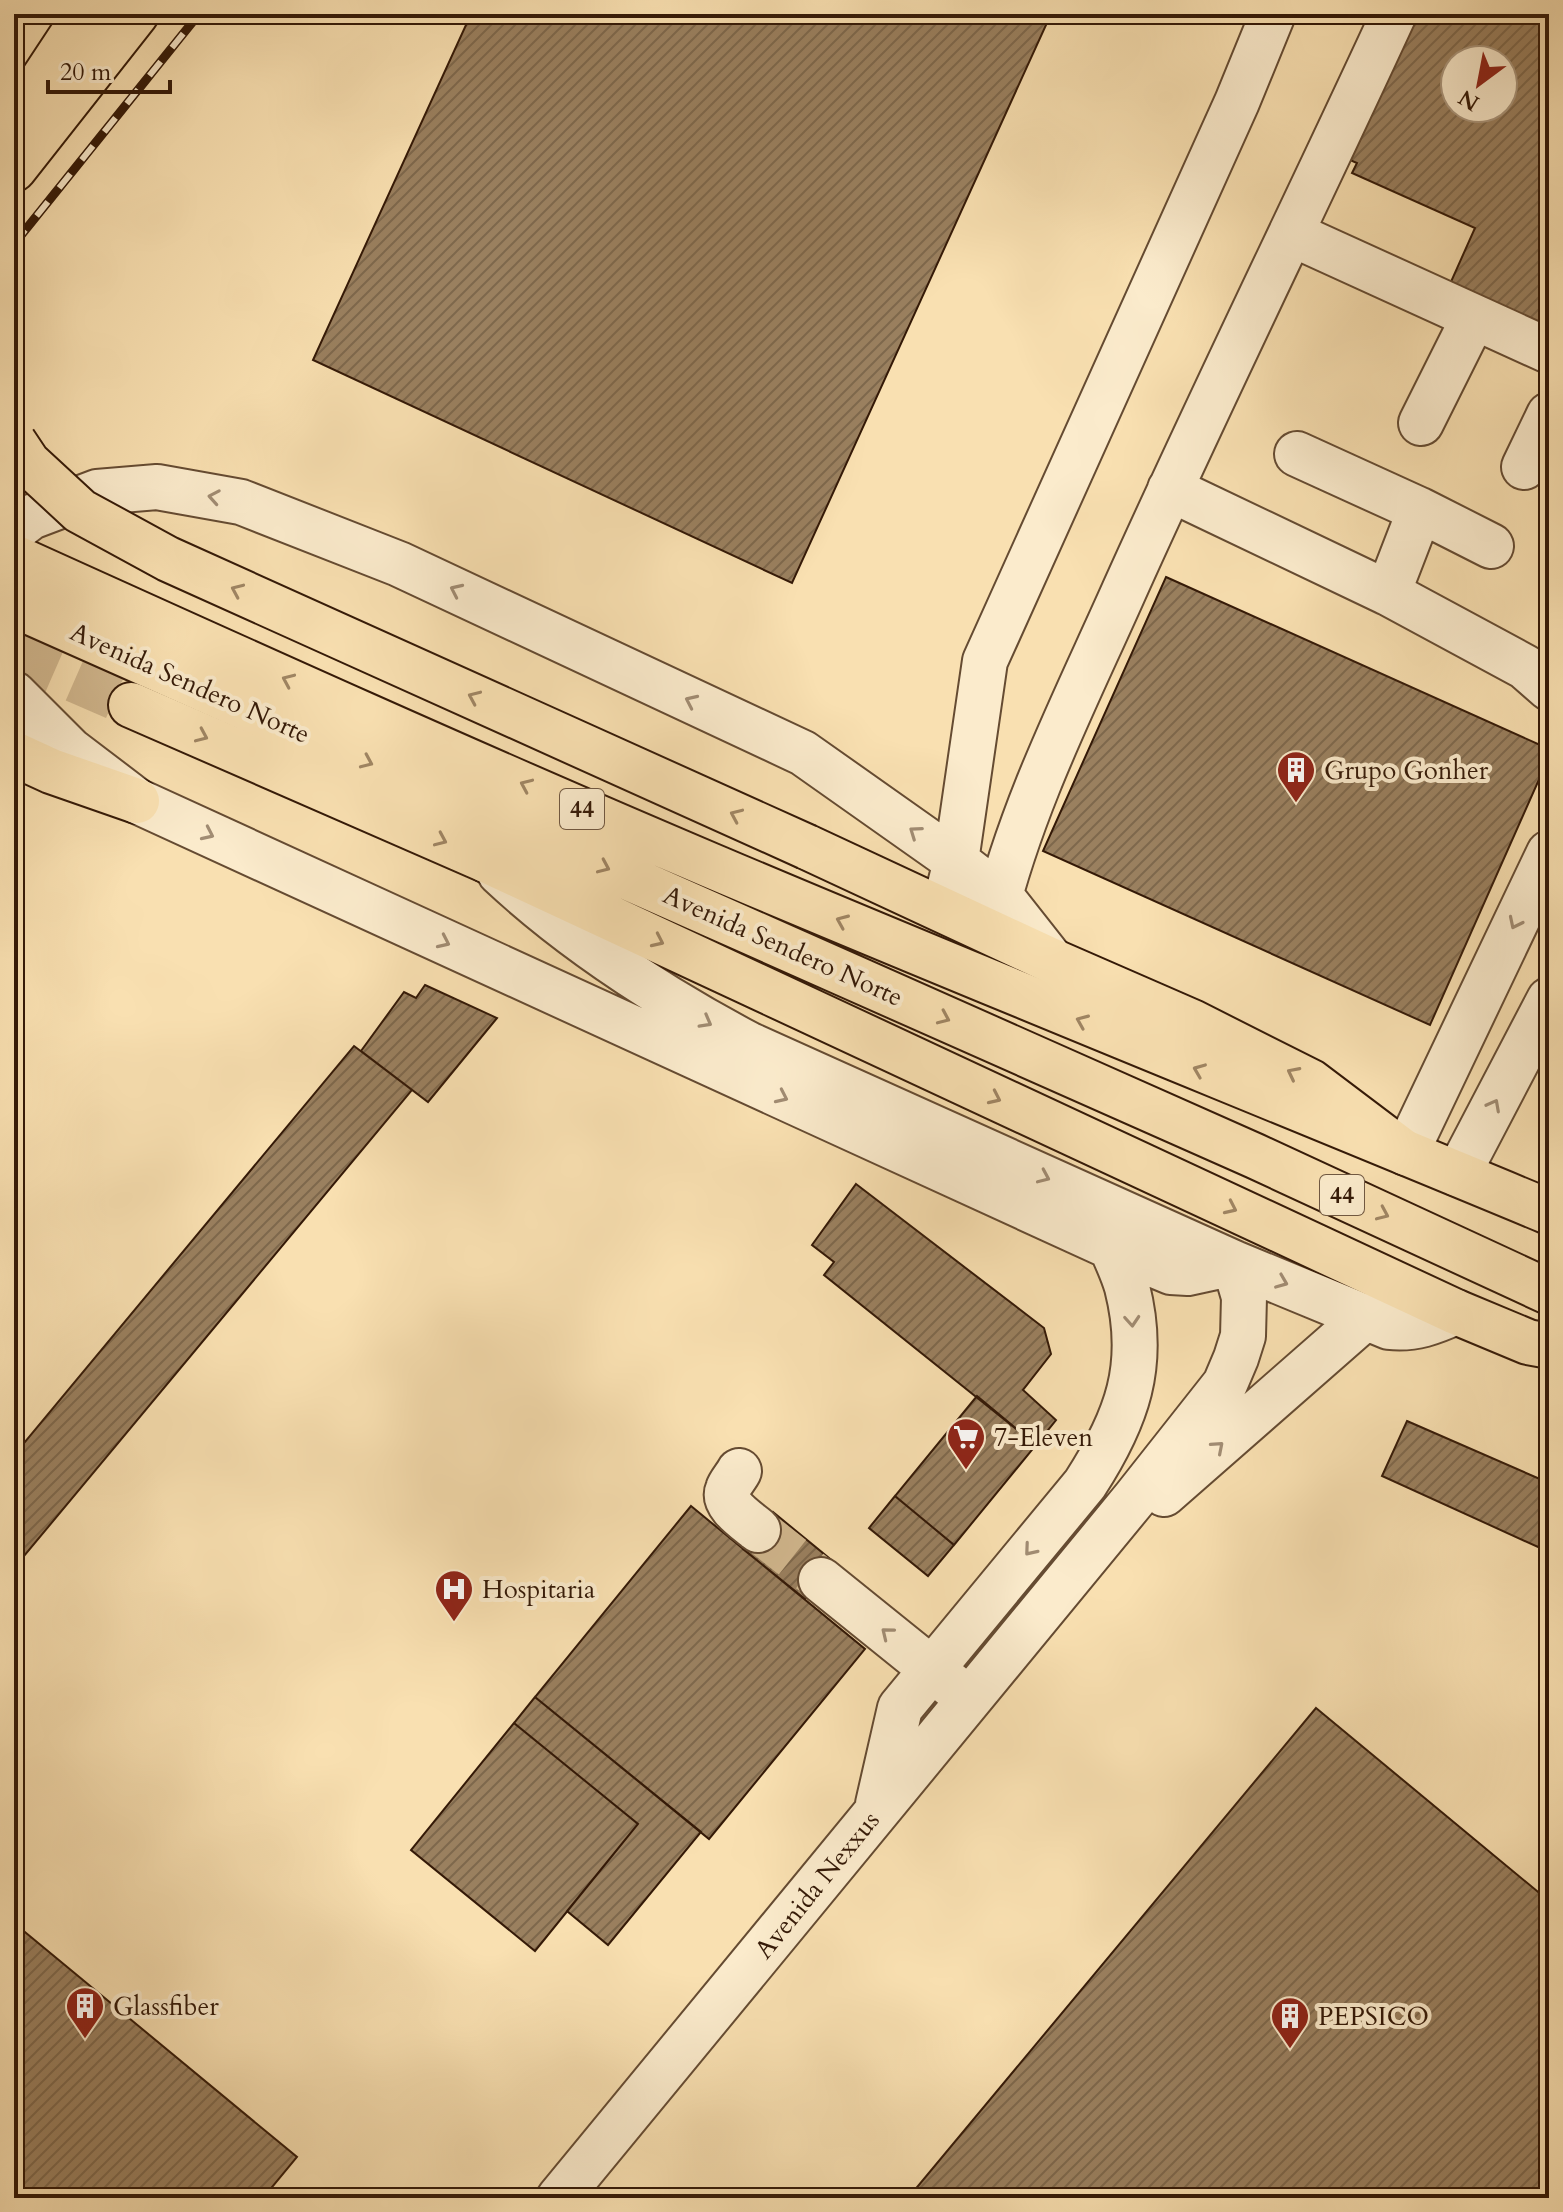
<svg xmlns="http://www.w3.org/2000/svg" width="1563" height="2212" font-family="Cardo,serif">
	<defs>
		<pattern id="building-hatch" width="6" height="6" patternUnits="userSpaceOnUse" patternTransform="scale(2)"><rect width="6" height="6" fill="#9a805f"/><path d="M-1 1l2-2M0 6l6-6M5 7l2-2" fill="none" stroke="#7e684c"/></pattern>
	</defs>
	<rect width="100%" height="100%" fill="#f9e0b1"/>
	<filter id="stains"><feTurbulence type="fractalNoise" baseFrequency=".0025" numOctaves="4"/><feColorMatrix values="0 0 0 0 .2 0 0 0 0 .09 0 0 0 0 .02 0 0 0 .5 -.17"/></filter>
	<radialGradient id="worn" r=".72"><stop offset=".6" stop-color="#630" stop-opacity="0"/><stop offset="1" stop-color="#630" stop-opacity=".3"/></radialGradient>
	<path fill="url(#building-hatch)" stroke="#341907" stroke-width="2" fill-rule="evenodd" d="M471,14H1051L792,583L313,360Z
		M1407,14H1549V329L1450,284L1475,228L1352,173L1357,163L1343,157ZM1455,60H1503V108H1455Z
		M1166,577L1549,749V757L1430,1025L1043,851Z
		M425,985L497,1018L428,1102L361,1051L404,992L416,998Z
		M354,1046L412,1090L14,1568V1455Z
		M856,1184L1044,1328L1051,1354L1023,1390L1056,1420L1036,1445L824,1275L834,1262L812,1245Z
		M977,1396L1036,1445L954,1545L895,1496Z
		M1407,1421L1549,1483V1552L1382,1476Z
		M895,1496L954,1545L928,1576L869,1528Z
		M691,1506L865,1649L709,1839L535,1697Z
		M773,1512L835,1563L805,1599L743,1549Z
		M535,1697L701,1832L608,1945L567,1911L638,1824L514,1723Z
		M1316,1708L1549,1901V2198H908Z
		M514,1723L638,1824L535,1951L411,1850Z
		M14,1923L297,2157L263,2198H14Z"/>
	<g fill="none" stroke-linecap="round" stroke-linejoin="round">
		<path stroke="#d2b88f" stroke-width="44" stroke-dasharray="44 22" stroke-linecap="butt" d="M758,1530L821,1580"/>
		<path stroke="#d2b88f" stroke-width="44" stroke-dasharray="44 22" stroke-linecap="butt" d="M14,654L131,705"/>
		<g stroke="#654b32" stroke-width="48">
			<path id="minor" d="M1292,234L1549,351
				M1421,423L1474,317
				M1297,454L1420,510L1491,546
				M1524,467L1549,415
				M1170,489L1388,593L1525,667L1549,688
				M14,530L31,517L97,492L157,487L241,502L399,564L803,753L956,861L1000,895L1052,961
				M1388,593L1420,510
				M14,694L70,750L137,801L1111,1247L1171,1272L1188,1273L1234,1263L1244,1297L1243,1336L1236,1358L1225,1384L1135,1498L559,2198
				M500,873C573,941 660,997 748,1044L1234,1263L1389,1327C1414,1330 1434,1322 1456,1312
				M950,885L956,861L985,661L1237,102L1273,14
				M993,923C1021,806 1076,699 1124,591C1211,397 1305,207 1394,14
				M1406,1153L1549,853
				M1458,1174L1549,1000
				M739,1471C736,1477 730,1483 728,1489C721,1505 748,1521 758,1530
				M1164,1494L1367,1316
				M821,1580L955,1688
				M878,1804L900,1708L1085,1484C1127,1419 1147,1365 1127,1287C1123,1273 1117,1260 1111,1247"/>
		</g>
		<g stroke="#341907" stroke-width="48">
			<path id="major" d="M14,169L136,14
				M14,557C246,662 478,767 712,866C990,984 1270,1096 1549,1212
				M14,605L1255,1156L1549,1292
				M14,754L51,771L137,801
				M486,860L1456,1312L1528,1342L1549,1346"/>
		</g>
		<g stroke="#341907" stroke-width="48">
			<path id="highway" d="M14,123L86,14
				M131,705L486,860
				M807,847L1052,961L1192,1022L1311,1082L1401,1150"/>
		</g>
		<use href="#minor" stroke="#fbebcc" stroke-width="44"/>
		<use href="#major" stroke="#f9e0b1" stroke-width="44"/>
		<use href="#highway" stroke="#f9e0b1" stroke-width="44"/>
		<g stroke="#341907" stroke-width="9">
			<path id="rail" d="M14,244L199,14"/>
		</g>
		<use href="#rail" stroke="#fbebcc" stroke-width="6" stroke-dasharray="18" stroke-linecap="butt"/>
		<g stroke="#341907" stroke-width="48" stroke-linecap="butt">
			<path id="highway-bridge" d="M14,442L28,463L80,511L168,559L807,847"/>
		</g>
		<use href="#highway-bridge" stroke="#f9e0b1" stroke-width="44"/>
	</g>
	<defs><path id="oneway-chevron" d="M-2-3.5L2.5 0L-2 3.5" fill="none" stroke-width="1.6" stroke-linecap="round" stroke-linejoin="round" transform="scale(2)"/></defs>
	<g stroke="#a18c73">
		<use href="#oneway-chevron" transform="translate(214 497) rotate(-170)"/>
		<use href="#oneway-chevron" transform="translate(456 590) rotate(-155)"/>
		<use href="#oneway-chevron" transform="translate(691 701) rotate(-155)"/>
		<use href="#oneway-chevron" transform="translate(915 832) rotate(-145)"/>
		<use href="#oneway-chevron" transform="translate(208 834) rotate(25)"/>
		<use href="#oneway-chevron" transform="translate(1515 923) rotate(116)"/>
		<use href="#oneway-chevron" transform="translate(444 942) rotate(25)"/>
		<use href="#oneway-chevron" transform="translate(706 1022) rotate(29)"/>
		<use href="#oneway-chevron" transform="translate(782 1097) rotate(25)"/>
		<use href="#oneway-chevron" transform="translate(1494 1105) rotate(-62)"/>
		<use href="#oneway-chevron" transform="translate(1044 1177) rotate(24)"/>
		<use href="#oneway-chevron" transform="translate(1282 1282) rotate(22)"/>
		<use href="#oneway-chevron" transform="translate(1132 1321) rotate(86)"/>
		<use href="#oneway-chevron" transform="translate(1218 1447) rotate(-41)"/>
		<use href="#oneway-chevron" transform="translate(1030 1550) rotate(130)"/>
		<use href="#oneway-chevron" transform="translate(887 1633) rotate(-141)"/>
	</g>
	<g stroke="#a08664">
		<use href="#oneway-chevron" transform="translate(237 590) rotate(-156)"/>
		<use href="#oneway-chevron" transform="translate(288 680) rotate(-156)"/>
		<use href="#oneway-chevron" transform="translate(474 697) rotate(-156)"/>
		<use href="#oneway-chevron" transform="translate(202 736) rotate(24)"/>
		<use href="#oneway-chevron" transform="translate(367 762) rotate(24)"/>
		<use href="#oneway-chevron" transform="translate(526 785) rotate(-156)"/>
		<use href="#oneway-chevron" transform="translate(736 815) rotate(-156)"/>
		<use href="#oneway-chevron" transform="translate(441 840) rotate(24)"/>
		<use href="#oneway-chevron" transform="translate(604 867) rotate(24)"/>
		<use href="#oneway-chevron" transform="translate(842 921) rotate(-157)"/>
		<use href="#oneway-chevron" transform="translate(658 941) rotate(25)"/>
		<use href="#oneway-chevron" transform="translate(944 1018) rotate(24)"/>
		<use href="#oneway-chevron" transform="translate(1082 1021) rotate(-157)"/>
		<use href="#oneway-chevron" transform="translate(1199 1070) rotate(-158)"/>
		<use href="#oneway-chevron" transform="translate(1293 1073) rotate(-153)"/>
		<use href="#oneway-chevron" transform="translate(995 1098) rotate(25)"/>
		<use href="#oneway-chevron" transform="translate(1231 1208) rotate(25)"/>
		<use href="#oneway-chevron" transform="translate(1383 1214) rotate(24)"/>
	</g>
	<defs>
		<g id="building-pin" transform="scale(2)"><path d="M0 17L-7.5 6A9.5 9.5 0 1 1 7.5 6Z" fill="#8f2418" stroke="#fbebcc"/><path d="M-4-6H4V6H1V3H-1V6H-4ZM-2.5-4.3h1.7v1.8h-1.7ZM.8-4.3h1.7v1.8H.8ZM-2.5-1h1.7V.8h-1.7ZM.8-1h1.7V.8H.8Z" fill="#fff"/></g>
		<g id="supermarket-pin" transform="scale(2)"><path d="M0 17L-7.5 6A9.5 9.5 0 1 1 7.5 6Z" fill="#8f2418" stroke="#fbebcc"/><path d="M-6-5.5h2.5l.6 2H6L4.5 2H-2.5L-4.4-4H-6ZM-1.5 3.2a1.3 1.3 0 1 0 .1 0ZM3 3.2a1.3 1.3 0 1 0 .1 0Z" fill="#fff"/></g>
		<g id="hospital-pin" transform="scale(2)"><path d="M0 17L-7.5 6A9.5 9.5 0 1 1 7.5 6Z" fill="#8f2418" stroke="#fbebcc"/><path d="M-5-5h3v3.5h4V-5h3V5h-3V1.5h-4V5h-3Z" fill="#fff"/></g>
	</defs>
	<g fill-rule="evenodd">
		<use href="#building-pin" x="1296" y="770"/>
		<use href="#supermarket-pin" x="966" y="1437"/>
		<use href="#hospital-pin" x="454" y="1589"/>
		<use href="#building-pin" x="85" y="2006"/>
		<use href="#building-pin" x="1290" y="2016"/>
	</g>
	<g text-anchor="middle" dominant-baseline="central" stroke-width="8" stroke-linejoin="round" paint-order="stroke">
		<g fill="#fbebcc" stroke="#705842" stroke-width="2">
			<rect x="560" y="789" width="44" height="40" rx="6"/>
			<rect x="1320" y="1175" width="44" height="40" rx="6"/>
		</g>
		<g font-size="24" font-weight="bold" fill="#341907">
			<text x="582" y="809">44</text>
			<text x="1342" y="1195">44</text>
		</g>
		<g font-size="26" fill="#341907" stroke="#fbebcc">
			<text transform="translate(190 683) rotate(24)">Avenida Sendero Norte</text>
			<text transform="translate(783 946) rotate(24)">Avenida Sendero Norte</text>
			<text transform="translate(817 1885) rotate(-51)">Avenida Nexxus</text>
		</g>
		<g font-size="26" fill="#341907" stroke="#fbebcc" text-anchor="start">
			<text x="1324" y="770">Grupo Gonher</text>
			<text x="994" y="1437">7-Eleven</text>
			<text x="482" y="1589">Hospitaria</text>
			<text x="113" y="2006">Glassfiber</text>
			<text x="1318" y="2016">PEPSICO</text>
		</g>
	</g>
	<rect width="1563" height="2212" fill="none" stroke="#f9e0b1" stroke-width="48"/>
	<rect x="16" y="16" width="1531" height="2180" fill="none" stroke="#341907" stroke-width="4"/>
	<rect x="24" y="24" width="1515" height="2164" fill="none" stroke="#341907" stroke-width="2"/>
	<g transform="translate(1479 84) rotate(212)"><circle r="38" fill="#fbebcc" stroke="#ab977d" stroke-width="2"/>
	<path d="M0-6L14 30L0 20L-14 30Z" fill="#8f2418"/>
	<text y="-12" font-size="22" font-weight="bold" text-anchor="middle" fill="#341907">N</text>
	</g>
	<path d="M48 80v12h122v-12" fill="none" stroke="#341907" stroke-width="4"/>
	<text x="60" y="80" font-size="24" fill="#341907" stroke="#fbebcc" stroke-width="6" paint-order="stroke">20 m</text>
	<rect width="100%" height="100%" filter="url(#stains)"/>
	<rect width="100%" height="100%" fill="url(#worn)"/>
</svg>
